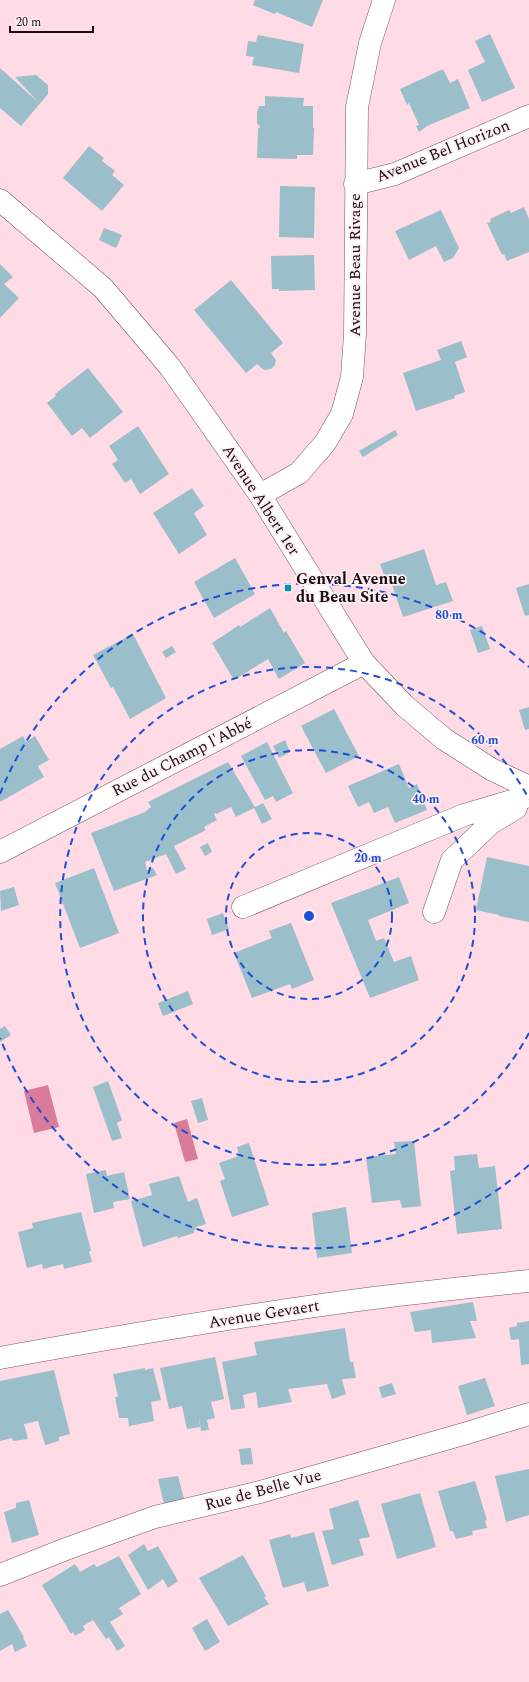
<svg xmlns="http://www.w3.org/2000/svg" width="529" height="1682" font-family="Spectral,serif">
	<rect width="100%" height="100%" fill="#ffdbe5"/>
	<path fill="#d97c9a" d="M48,1085L59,1127L34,1133L24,1091Z
		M187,1119L198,1159L185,1162L174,1123Z"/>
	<path fill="#9abeca" d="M255,0H323L312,27L276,12L275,14L253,5Z
		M490,34L515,88L482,102L468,70L485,62L475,41Z
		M258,35L304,44L299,73L252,65L254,57L246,56L248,41L256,42Z
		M0,68L38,102L15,77L36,75L48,85V94L21,126L0,108Z
		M443,69L450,83L458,79L470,108L427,126L419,132L416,126L419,125L409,103L407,105L400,89Z
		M265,96L304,98L303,106H313V128H314L313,155H297V159L257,158L258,128H260L259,125L257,123V112L259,106H265Z
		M89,146L104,158L102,161L115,171L112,175L124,185L102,211L63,178Z
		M280,186L315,187L314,238L279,237Z
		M524,207L529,219V252L507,261L504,254L502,255L487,223L491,222L490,219L509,210L511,213Z
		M441,210L459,248L453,258L444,262L436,246L409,260L395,231Z
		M104,228L122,235L116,248L99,240Z
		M314,255L315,290L279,291V289H272L271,256Z
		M0,264L13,277L4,284L19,298L0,318Z
		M231,280L283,343L271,353L276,360L275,365L271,369L264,370L257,364L246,373L194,310Z
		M461,341L467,357L455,362L465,392L454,396L455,398L416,411L403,373L441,360L437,350Z
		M88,368L123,412L90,438L82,428L72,436L47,403L56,396L55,394Z
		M138,426L169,474L140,494L131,479L125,483L112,464L118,460L109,446Z
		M395,430L398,435L363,457L359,451Z
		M192,488L204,506L194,513L207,535L179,554L153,513Z
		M424,549L436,585L446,582L453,601L403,617L391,582L387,583L380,564Z
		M235,558L255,594L214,618L194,582Z
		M529,584V615L525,616L516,588Z
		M270,608L284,633L286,631L305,663L279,679L268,659L234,680L212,643L239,625L240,627Z
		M482,626L490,649L478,653L470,630Z
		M133,634L166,698L130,719L113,687L111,688L93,655Z
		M172,646L176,652L166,658L162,652Z
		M529,707V729L525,730L519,710Z
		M334,709L359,756L326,773L301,726Z
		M23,736L26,742L35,736L49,760L38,766L44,777L0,802V749Z
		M285,740L290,752L279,758L273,746Z
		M267,742L293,793L276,802L273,796L265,800L241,756Z
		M228,762L255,807L263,803L272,819L262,824L254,808L236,817L231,807L216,814V813L214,814L217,820L204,827L206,830L174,846L186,869L176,874L166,854L145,862L147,870L153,868L157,875L114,891L91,833L145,812L151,807L148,802Z
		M399,764L409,788L417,784L427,810L395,823L388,807L374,813L369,802L358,807L348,786Z
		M208,843L212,852L205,856L200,847Z
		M487,857L529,866V922L499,916V915L476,910Z
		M94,868L119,933L80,948L55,883Z
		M399,877L409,903L368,920L376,941L384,938L394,962L411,956L419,980L370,998L331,903Z
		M14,887L19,905L1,911L0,891Z
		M223,913L229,929L212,935L207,919Z
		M291,923L314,980L292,989L290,984L252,998L234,953L272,938L269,931Z
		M188,991L193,1004L163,1016L158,1003Z
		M5,1026L11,1035L0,1042V1029Z
		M108,1081L122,1120L117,1123L122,1138L112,1141L93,1087Z
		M202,1098L208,1120L198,1123L191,1101Z
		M414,1141L421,1206L402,1208L400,1200L372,1203L366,1157L396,1154L394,1142Z
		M249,1143L269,1205L232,1217L220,1181L225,1179L219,1163L239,1156L237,1147Z
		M477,1154L479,1168L495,1166L502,1229L457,1234L450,1171L455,1170L454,1156Z
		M106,1170L107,1176L124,1172L130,1199L113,1202L114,1208L94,1213L86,1174Z
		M179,1176L188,1202L197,1198L206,1224L196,1227L197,1229L194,1230V1233L178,1238L177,1236L143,1247L131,1201L152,1195L149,1184Z
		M346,1207L352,1253L317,1258L312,1213Z
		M81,1212L91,1251H89L92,1262L64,1269L63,1264L43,1269L42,1264L27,1268L18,1232L33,1228L32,1223Z
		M473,1302L477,1321H470L476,1338L432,1343L431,1330L415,1332L410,1312Z
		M529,1321V1364L521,1365L519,1339L511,1340L509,1328L517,1326V1323Z
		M345,1328L350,1362H353L356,1378L342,1379L346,1394L332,1399L327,1384L288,1389L292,1402L258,1408L256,1392L243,1395L245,1408L231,1410L222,1362L257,1355L254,1342Z
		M215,1357L224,1399L211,1402L215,1418L207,1420L209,1430L201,1431L199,1415L200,1427L187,1429L182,1406L169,1409L160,1368Z
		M145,1368V1370L153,1368L161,1400L151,1402L154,1421L129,1426L128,1418H119L115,1397H118L113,1374Z
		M54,1370L70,1434L59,1437V1441L45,1445L38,1421L24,1424L28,1439L13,1441L12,1438L0,1441V1381Z
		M485,1378L495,1406L467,1415L458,1386Z
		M392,1383L396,1394L382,1398L379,1387Z
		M251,1448L253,1464L241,1465L239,1449Z
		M529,1469V1515L506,1522L495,1476Z
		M178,1476L184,1499L164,1504L158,1479Z
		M475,1481L487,1520L485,1521L487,1528L472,1531L473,1535L456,1539L453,1531H450L438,1491Z
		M420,1493L436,1547L397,1559L381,1504Z
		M29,1500L39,1535L12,1543L4,1512L16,1508V1503Z
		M358,1500L370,1537L359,1539L364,1555L332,1565L322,1531L334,1529L329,1509Z
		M314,1532L329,1586L307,1592L304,1582L283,1588L269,1540L290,1534L291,1538Z
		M144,1544L148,1551L158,1546L178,1581L168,1588L163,1579L148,1590L128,1555Z
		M243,1555L266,1596L264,1597L269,1604L228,1626L199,1578Z
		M119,1556L141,1594L119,1608L123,1614L110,1622L125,1646L117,1651L109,1637L106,1639L93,1620L83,1626L85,1630L75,1636L73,1632L71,1634L42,1585L75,1564L80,1572L94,1564L97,1567Z
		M8,1610L24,1637L23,1638L27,1646L15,1652L12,1644L0,1651V1614Z
		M207,1619L220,1642L205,1651L192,1628Z"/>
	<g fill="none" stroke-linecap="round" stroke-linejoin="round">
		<g stroke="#73555d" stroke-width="23">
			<path id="minor" d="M355,184L395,174L529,116
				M260,495L299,473L325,443L342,414L352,377L355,334L357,107L370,43L384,0
				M0,852L364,663
				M243,907L464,815L529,796
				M434,912L452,860L491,823L516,808
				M0,1358C127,1335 254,1313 382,1297C431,1291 480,1286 529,1281
				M0,1575L66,1549L155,1517L260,1492L467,1433L529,1414"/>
		</g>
		<g stroke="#73555d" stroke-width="23">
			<path id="major" d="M0,200L103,288L170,367L260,495L364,663L405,706L444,739L491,769L529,787"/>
		</g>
		<use href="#minor" stroke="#fff" stroke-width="22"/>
		<use href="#major" stroke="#fff" stroke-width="22"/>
	</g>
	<g fill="none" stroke="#1d4ed8" stroke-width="2" stroke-dasharray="7 5">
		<circle cx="309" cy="916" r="83"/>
		<circle cx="309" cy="916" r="166"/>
		<path d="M529 1033A249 249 0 1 1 529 799"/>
		<path d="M529 1165A332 332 0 0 1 0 1038M0 794A332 332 0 0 1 529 667"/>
	</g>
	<rect fill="#0e8eae" stroke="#fdeff3" stroke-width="1.5" x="284" y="584" width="8" height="8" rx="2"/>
	<g text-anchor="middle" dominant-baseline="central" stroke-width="3.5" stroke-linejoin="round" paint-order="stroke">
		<g font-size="16" fill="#180c10" stroke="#fdeff3">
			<text transform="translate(443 151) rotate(-22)">Avenue Bel Horizon</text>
			<text transform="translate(355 265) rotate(-90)">Avenue Beau Rivage</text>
			<text transform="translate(261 500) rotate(57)">Avenue Albert 1er</text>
			<text transform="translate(182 757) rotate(-27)">Rue du Champ l'Abbé</text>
			<text transform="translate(264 1314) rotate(-9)">Avenue Gevaert</text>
			<text transform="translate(263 1490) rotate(-15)">Rue de Belle Vue</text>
		</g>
		<g font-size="16" font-weight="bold" fill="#180c10" stroke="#fdeff3" text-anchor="start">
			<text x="296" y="579">Genval Avenue<tspan x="296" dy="18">du Beau Site</tspan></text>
		</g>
	</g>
	<circle cx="309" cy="916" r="6" fill="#1d4ed8" stroke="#fdeff3" stroke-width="2"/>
	<g font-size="12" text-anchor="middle" font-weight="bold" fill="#1d4ed8" stroke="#fdeff3" stroke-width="3.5" stroke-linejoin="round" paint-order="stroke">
		<text x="449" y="619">80 m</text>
		<text x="485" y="744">60 m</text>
		<text x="426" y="803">40 m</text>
		<text x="368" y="862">20 m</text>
	</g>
	<path d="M10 26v6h83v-6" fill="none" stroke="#180c10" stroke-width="2"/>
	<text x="16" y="26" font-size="12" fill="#180c10" stroke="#fdeff3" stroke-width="3" paint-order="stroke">20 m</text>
</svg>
